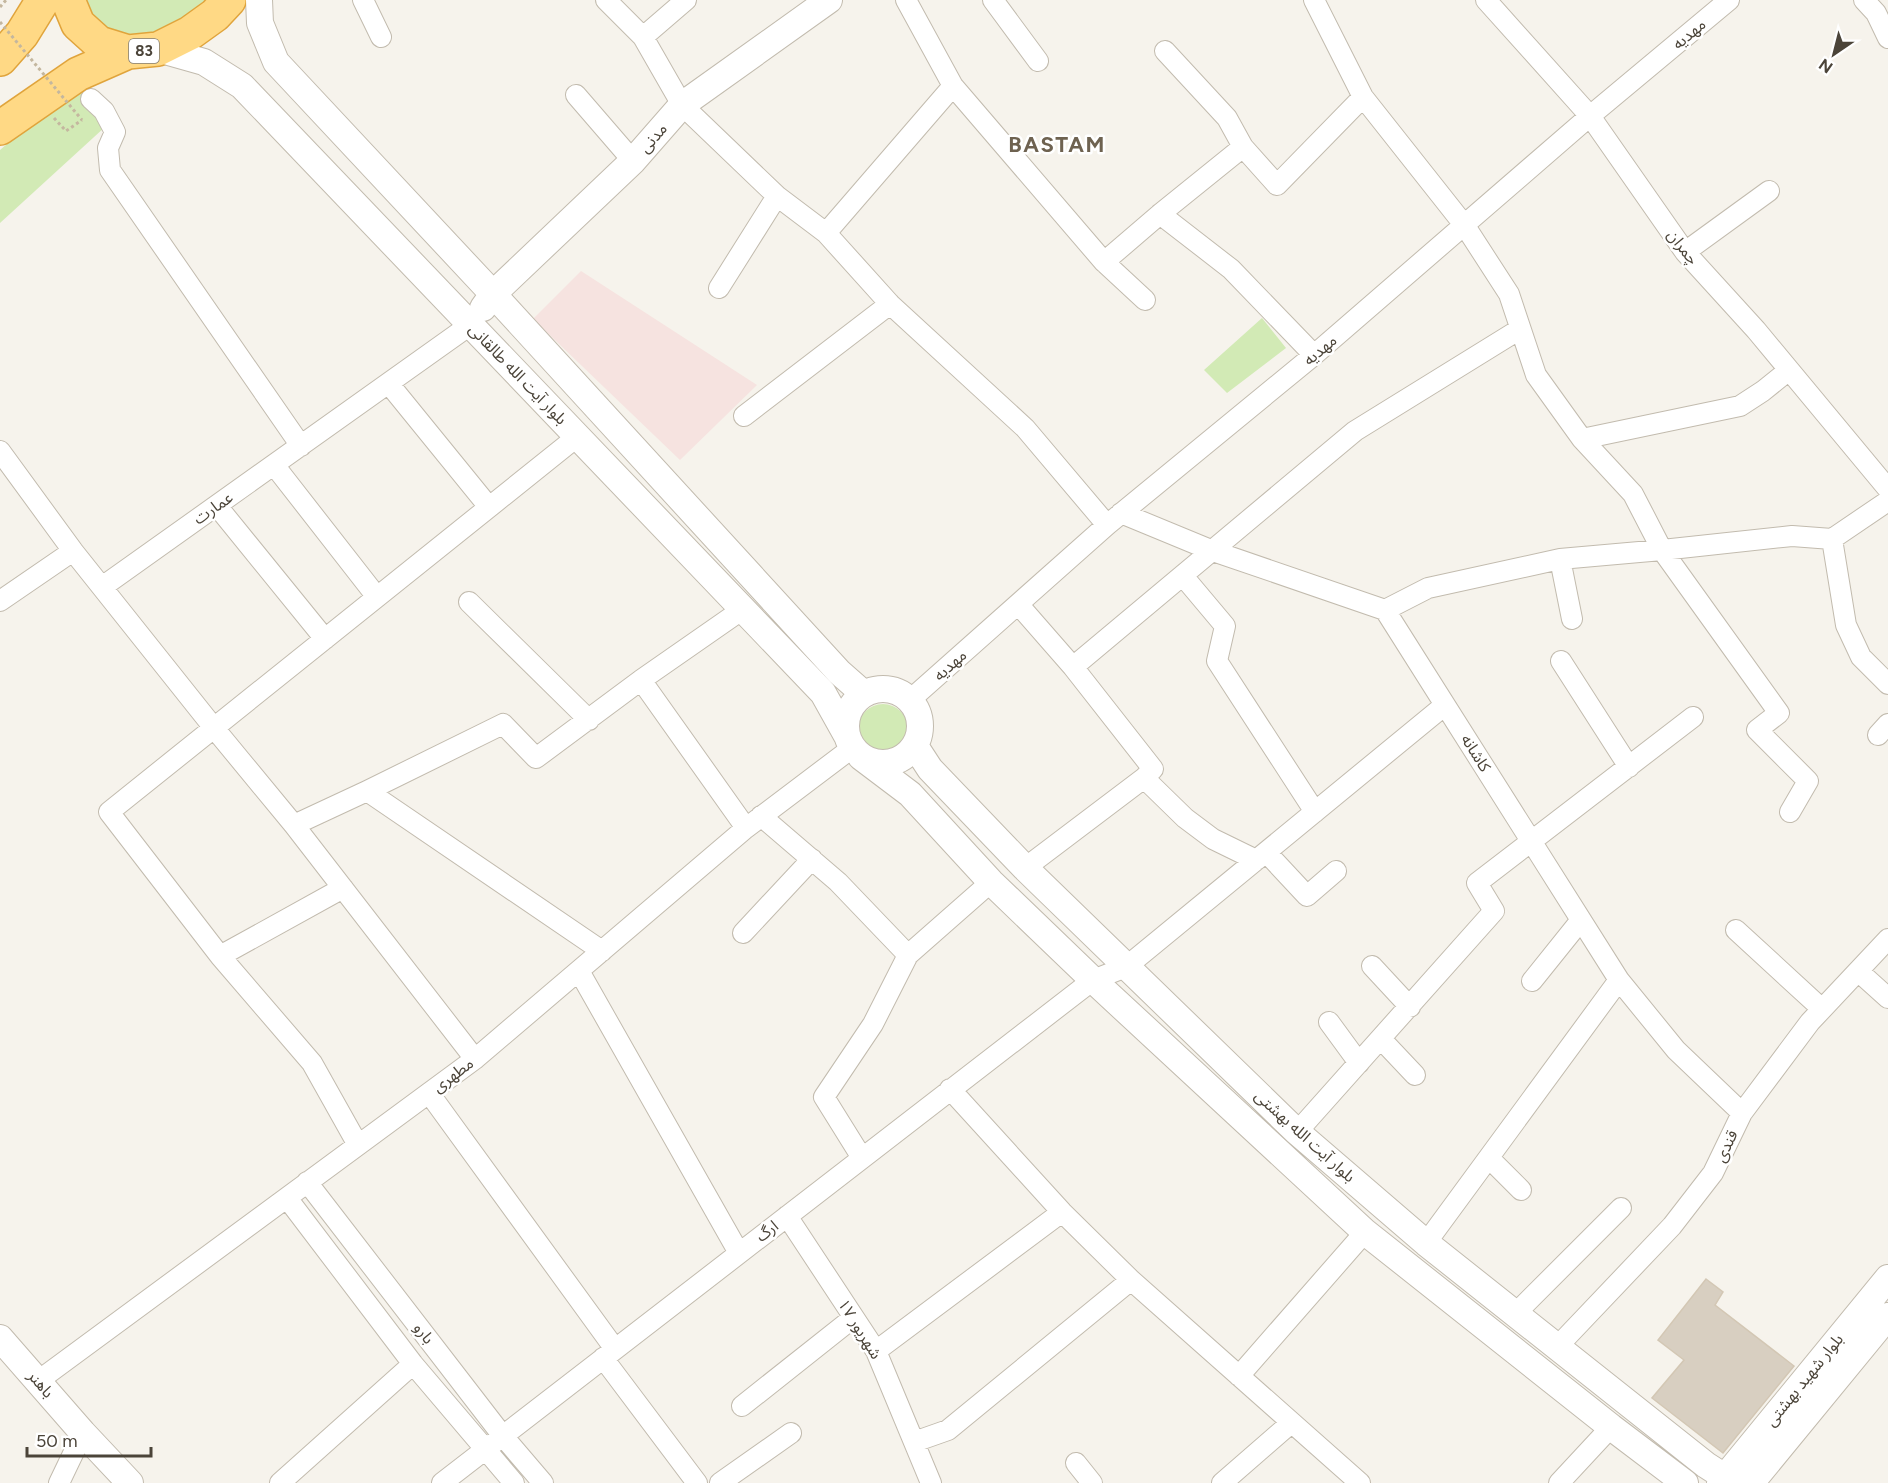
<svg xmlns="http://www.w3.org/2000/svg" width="1888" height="1483" font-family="Figtree,'Noto Sans Arabic',sans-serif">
	<rect width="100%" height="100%" fill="#f6f3ec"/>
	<path fill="#f6e3e0" d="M581,271L757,385L680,460L533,319Z"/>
	<path fill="#d2eab5" d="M85,0H207C181,25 133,51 101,23C97,20 93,17 90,13C88,9 87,4 85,0Z
		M82,91L105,127L0,223V150L14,138Z
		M1262,318L1286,348L1227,393L1204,370Z
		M858 729a25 25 0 1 1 50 0a25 25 0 1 1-50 0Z"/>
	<path fill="#d8cfc1" stroke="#d3c7b4" stroke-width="1.5" d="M1706,1279L1723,1292L1715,1305L1794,1366L1723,1453L1652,1398L1684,1360L1658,1340Z"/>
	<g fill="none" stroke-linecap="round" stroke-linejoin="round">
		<g stroke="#c2bbae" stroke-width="22">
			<path id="minor" d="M363,0L381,37
				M606,0L643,37L682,105L777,196L826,233L890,304L1025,428L1107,525
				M906,0L953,86L1104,262L1145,300
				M993,0L1038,61
				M1314,0L1363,97L1465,226L1509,294L1536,375L1582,439L1633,494L1662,550L1779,713L1757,730L1808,781L1790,812
				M1486,0L1590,116L1685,252L1756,330L1888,489
				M1864,0L1876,13L1888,38
				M643,37L686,0
				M1165,51L1227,118L1243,147
				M576,95L633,161
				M91,99L104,111L115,132L108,148L110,170L301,446
				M1160,214L1231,269L1314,355
				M826,233L953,86
				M1685,252L1769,191
				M1104,262L1160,214L1243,147L1277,185L1363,97
				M719,288L777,196
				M389,384L489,507
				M744,416L890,304
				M1582,439L1740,406L1763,391L1789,370
				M0,451L73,551L214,728L294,825L475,1059
				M274,465L377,597
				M217,506L325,639
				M1121,513L1213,551L1385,610L1619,980L1676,1050L1742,1113
				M1832,539L1846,625L1861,657L1888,684
				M1560,559L1572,619
				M1183,576L1225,626L1217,661L1315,812
				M102,587L470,325
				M0,601L73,551
				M469,602L589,720
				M1018,604L1073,667L1153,769L1144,778L1025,868
				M1385,610L1428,588L1560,559L1662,550L1792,536L1832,539L1888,501
				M1561,661L1629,767
				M1073,667L1355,431L1520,329
				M641,680L746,828
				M910,700L1107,525L1314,355L1590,116L1729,0
				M1878,735L1888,724
				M1144,778L1185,818L1213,839L1256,860
				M367,791L602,951
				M761,816L838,882L908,955
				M294,825L367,791L503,724L536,758L641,680L743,609
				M1266,852L1307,896L1336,871
				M1736,930L1822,1009
				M743,933L812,859
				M220,956L343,888
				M1372,966L1410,1007
				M579,971L739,1253
				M1858,971L1888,998
				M1532,981L1581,920
				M1329,1022L1359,1063
				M1381,1039L1415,1075
				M950,1089L1062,1212L1131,1280L1360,1483
				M429,1093L615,1349
				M1297,1132L1494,911L1477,883L1693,717
				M358,1145L312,1063L220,956L109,812L578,436
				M862,1158L824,1097L873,1024L908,955L991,882
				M1489,1158L1521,1190
				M307,1182L502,1435L543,1483
				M287,1198L413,1364L514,1483
				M787,1216L876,1351L931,1483
				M1426,1243L1619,980
				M1515,1314L1621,1208
				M1557,1347L1672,1226L1713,1173L1742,1113L1810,1022L1888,939
				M876,1351L1062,1212
				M603,1358L697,1483
				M1239,1376L1365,1232
				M38,1381L475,1059L746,828L852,748
				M742,1406L853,1318
				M914,1442L948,1430L1131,1280
				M1076,1463L1092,1483
				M59,1483L83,1433
				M280,1483L413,1364
				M442,1483L1093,980L1126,967L1445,705
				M720,1483L791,1433
				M1222,1483L1291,1423
				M1559,1483L1611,1427"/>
		</g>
		<g stroke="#c2bbae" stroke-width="28">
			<path id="tertiary" d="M259,0L260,23L276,62L493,294L839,672L864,694
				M158,49L204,62L242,86L823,693L847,736
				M483,308L493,294L633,161L682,105L829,0
				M846 726a37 37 0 1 1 74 0a37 37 0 1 1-74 0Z
				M915,746L930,769L1025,868L1297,1132L1426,1243L1706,1465L1734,1483
				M861,757L910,794L991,882L1093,980L1365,1232L1611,1427L1685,1483
				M0,1338L83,1433L130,1483
				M1720,1483L1888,1278
				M1751,1483L1888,1316"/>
		</g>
		<g stroke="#e0a43c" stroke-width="36">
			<path id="trunk" d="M68,0L78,24L99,43L128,52L158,49L190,33L215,15L229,0
				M0,59L22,34L43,0
				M0,128L78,74L128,52"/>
		</g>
		<path stroke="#c4b79f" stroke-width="3" stroke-dasharray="3 3" stroke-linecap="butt" d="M0,7L6,0
			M54,118L66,131L82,120"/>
		<use href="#minor" stroke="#fff" stroke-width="20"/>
		<use href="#tertiary" stroke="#fff" stroke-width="26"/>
		<use href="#trunk" stroke="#ffd985" stroke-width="33"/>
		<path stroke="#c4b79f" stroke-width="3" stroke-dasharray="3 3" stroke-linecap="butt" d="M0,22L82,120"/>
	</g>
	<g text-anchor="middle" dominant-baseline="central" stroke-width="5" stroke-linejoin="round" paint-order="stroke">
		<rect fill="#fff" stroke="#817c74" stroke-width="1.5" x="129" y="39" width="30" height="24" rx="4.5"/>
		<g font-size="15" font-weight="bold" fill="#4b4439">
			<text x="144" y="51">83</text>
		</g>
		<g font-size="16" fill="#4b4439" stroke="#fff">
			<text transform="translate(1689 34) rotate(-40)">مهدیه</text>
			<text transform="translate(653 138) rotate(-49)">مدنی</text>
			<text transform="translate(1683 247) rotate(52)">چمران</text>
			<text transform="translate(1320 350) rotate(-40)">مهدیه</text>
			<text transform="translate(518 374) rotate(46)">بلوار آیت الله طالقانی</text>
			<text transform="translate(213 508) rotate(-35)">عمارت</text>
			<text transform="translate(950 665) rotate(-42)">مهدیه</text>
			<text transform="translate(1476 753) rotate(58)">کاشانه</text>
			<text transform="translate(453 1075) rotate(-37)">مطهری</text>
			<text transform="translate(1305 1136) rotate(42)">بلوار آیت الله بهشتی</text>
			<text transform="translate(1726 1146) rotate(-65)">قندی</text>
			<text transform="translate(767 1231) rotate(-38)">ارگ</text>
			<text transform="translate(860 1329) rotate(58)">۱۷ شهریور</text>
			<text transform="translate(424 1333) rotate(52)">بارو</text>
			<text transform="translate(1804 1380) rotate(-51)">بلوار شهید بهشتی</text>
			<text transform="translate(41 1384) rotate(49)">باهنر</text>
		</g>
		<g font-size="22" font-weight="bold" letter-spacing="1.5" fill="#6e6250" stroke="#fff">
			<text x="1057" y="144">BASTAM</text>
		</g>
	</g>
	<g transform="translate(1834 54) rotate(215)" stroke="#ffffff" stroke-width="4.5" paint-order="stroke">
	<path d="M0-4.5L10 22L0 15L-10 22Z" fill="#4b4439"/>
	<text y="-9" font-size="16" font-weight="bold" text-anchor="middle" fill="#4b4439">N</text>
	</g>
	<path d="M27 1447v9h124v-9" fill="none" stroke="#4b4439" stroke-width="3"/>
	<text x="36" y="1447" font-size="18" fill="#4b4439" stroke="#ffffff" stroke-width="4.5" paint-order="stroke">50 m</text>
</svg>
